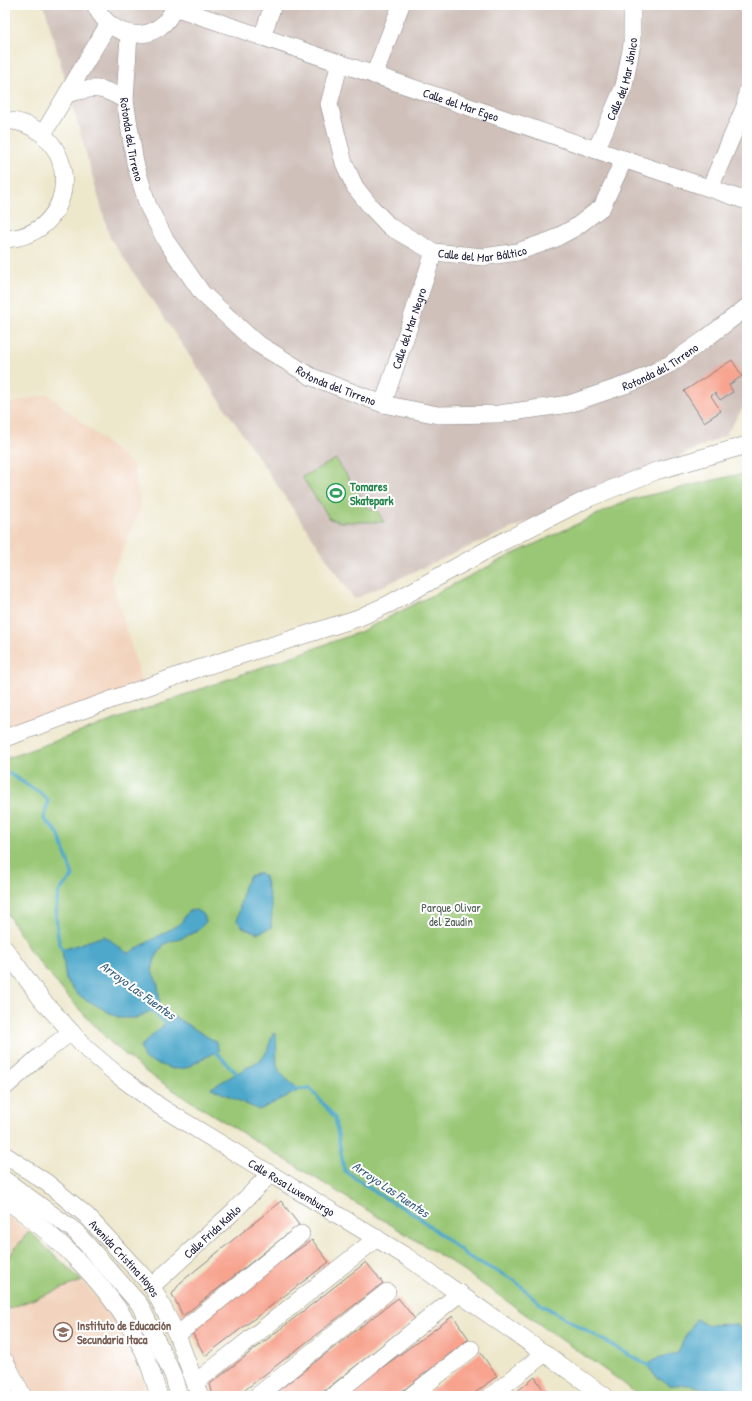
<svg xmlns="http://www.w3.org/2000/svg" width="752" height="1401" font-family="'Patrick Hand',sans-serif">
	<rect width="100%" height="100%" fill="#fff"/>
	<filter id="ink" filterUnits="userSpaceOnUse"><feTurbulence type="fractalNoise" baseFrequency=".025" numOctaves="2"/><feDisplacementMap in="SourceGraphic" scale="8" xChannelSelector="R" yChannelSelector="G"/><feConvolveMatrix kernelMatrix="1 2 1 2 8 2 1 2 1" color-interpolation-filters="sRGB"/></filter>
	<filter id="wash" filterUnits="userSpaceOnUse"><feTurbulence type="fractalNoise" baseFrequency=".012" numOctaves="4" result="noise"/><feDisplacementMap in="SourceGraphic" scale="16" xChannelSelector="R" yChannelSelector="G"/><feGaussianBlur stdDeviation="0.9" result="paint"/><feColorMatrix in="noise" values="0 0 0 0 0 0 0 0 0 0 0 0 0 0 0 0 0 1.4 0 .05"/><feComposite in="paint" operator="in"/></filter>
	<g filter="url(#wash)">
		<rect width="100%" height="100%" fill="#ede7cb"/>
		<path fill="#f2d4be" d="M48,394L133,465L141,507L111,577L144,689L5,738V405Z
			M5,1215L29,1231L5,1261Z
			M82,1281L111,1316L133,1355L147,1396H33L25,1377L5,1348V1310Z"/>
		<path fill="#cfc0ba" d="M44,5H747V402L725,436L464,549L354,599L110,238Z"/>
		<path fill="#9ac776" stroke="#5e7458" d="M336,459L369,509L377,510L384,522H341L330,519L302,477Z
			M745,473L747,474V1396H639L622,1382L451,1262L181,1095L146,1072L108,1040L69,998L30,951L5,910V759L360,632L503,559L628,500Z
			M29,1231L82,1281L5,1310V1261Z"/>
		<path fill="#4da8cb" stroke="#386583" d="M260,873L265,876L272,909L271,928L258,933L244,928L237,921L244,886L250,876Z
			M196,910L204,915L206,922L196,932L164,944L155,959L152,971L158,985L160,1001L152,1010L137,1018H119L78,995L66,980L62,950L104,936C115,942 118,949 129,953L181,923L188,911Z
			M173,1016L216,1042L219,1050L186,1068L173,1069L144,1059L140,1047Z
			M273,1033L276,1035C279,1070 269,1066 300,1090L259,1110L211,1088L262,1059L267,1051Z
			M696,1319L706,1325L737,1324L747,1336V1396H718L709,1389L689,1385H669L655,1376L647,1365L660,1357L678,1353L685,1337Z"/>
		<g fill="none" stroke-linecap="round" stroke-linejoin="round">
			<path stroke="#4da8cb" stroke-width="3.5" d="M5,771L40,793L48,800L44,819L58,833L73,876C69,881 63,886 60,891C54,900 55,945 65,952
				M148,1007L169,1026
				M213,1049L237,1074L242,1076
				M296,1089H311L335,1118L344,1170L378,1194L417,1216L469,1257L514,1280L542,1305L647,1365L651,1366"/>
		</g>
		<g id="blocks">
			<path fill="#f7a38e" d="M732,360L742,376L729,385L733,392L720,400L715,393L711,396L721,411L704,422L684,391Z
				M281,1201L299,1225L183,1316L172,1294L181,1282Z
				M312,1240L329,1262L205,1356L188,1325Z
				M366,1262L383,1283L237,1396H213L210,1384Z
				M398,1298L415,1319L318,1396H271Z
				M453,1316L469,1339L396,1396H343Z
				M480,1352L497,1376L471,1396H425Z
				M5,1375L16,1396H5Z
				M535,1377L547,1396H511Z"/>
		</g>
	</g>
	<g filter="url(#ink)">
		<use href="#blocks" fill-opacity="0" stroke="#888483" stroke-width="1"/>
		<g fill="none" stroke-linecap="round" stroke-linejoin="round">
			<g stroke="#888483" stroke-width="18">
				<g id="minor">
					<path d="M95,5C112,42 161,46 175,5"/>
					<path id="s1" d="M174,7L747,201"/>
					<path id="s2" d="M129,34L125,100L135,163L148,206L166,241L202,293L255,342L312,377L383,404L438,415L498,414L569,404L634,382L670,364L704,340L747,307"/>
					<path d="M262,37L273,5"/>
					<path id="s3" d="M340,63L329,104L344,163L355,187L371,207L390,227L434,252L483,257L517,252L552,240L576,227L602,207L624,159"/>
					<path d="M374,75L401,5"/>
					<path d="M67,94C93,87 100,85 125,100"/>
					<path d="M5,120C83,126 83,235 5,239"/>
					<path d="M43,134L108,25"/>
					<path id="s4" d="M596,150L624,86L632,44V5"/>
					<path d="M710,188L745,106L747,92"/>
					<path id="s5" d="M383,404L434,252"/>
					<path d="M5,738L191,671L358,618L389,604L496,545L589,498L656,471L747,445"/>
					<path id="s6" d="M5,949L42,1000L87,1049L120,1077L162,1108L407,1257L605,1396"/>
					<path d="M5,1087L40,1056L71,1032"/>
					<path id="s7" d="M5,1155L47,1183L86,1215L152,1286L177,1335L200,1396"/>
					<path d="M5,1180L75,1231L140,1305L173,1375L179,1396"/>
					<path d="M5,1199C62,1240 111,1287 143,1350C150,1364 154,1381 159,1396"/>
					<path id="s8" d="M152,1286L234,1211L270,1174"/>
					<path d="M177,1335L301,1234"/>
					<path d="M5,1361L23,1396"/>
					<path d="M196,1382L377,1238"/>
					<path d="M257,1396L387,1292"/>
					<path d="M333,1396L460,1293"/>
					<path d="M411,1396L471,1349"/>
					<path d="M491,1396L545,1353"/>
				</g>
			</g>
			<use href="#minor" stroke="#fff" stroke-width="17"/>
		</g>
	</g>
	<defs>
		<g id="stadium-ring" transform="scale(1)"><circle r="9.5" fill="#fff" stroke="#2e9e5b" stroke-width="1.5"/><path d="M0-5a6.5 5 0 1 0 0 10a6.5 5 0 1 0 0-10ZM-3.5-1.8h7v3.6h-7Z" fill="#2e9e5b"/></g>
		<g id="school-ring" transform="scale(1)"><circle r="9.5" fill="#fff" stroke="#8d6e63" stroke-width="1.5"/><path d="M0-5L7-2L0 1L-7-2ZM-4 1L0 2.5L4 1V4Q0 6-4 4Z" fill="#8d6e63"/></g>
	</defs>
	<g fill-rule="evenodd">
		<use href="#stadium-ring" x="336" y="493"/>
		<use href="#school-ring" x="63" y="1332"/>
	</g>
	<g text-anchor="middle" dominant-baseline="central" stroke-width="4" stroke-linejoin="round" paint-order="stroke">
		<g font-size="12" fill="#22223b" stroke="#fff">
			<text stroke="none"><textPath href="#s4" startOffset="76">Calle del Mar Jónico</textPath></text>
			<text stroke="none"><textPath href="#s1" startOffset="303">Calle del Mar Egeo</textPath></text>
			<text stroke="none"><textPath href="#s2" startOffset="106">Rotonda del Tirreno</textPath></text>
			<text stroke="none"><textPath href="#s3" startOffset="282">Calle del Mar Báltico</textPath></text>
			<text stroke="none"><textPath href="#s5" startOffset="80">Calle del Mar Negro</textPath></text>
			<text stroke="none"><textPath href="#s2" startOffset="779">Rotonda del Tirreno</textPath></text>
			<text stroke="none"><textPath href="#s2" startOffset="442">Rotonda del Tirreno</textPath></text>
			<text stroke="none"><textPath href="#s6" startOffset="377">Calle Rosa Luxemburgo</textPath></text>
			<text stroke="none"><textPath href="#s8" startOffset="81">Calle Frida Kahlo</textPath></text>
			<text stroke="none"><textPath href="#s7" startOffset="159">Avenida Cristina Hoyos</textPath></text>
		</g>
		<g font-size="12" font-weight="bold" fill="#27864d" stroke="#fff" text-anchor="start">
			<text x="350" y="486">Tomares<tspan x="350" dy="14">Skatepark</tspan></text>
		</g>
		<g font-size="12" fill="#4c5c50" stroke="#fff">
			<text x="451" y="907">Parque Olivar<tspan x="451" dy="14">del Zaudín</tspan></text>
		</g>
		<g font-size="12" font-weight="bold" fill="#785e54" stroke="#fff" text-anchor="start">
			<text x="77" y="1325">Instituto de Educación<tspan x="77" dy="14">Secundaria Itaca</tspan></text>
		</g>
		<g font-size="13" font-style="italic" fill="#355e7c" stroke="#fff">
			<text transform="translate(138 990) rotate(36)">Arroyo Las Fuentes</text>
			<text transform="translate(391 1189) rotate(34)">Arroyo Las Fuentes</text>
		</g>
	</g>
	<rect width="752" height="1401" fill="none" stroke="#fff" stroke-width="20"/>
</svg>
